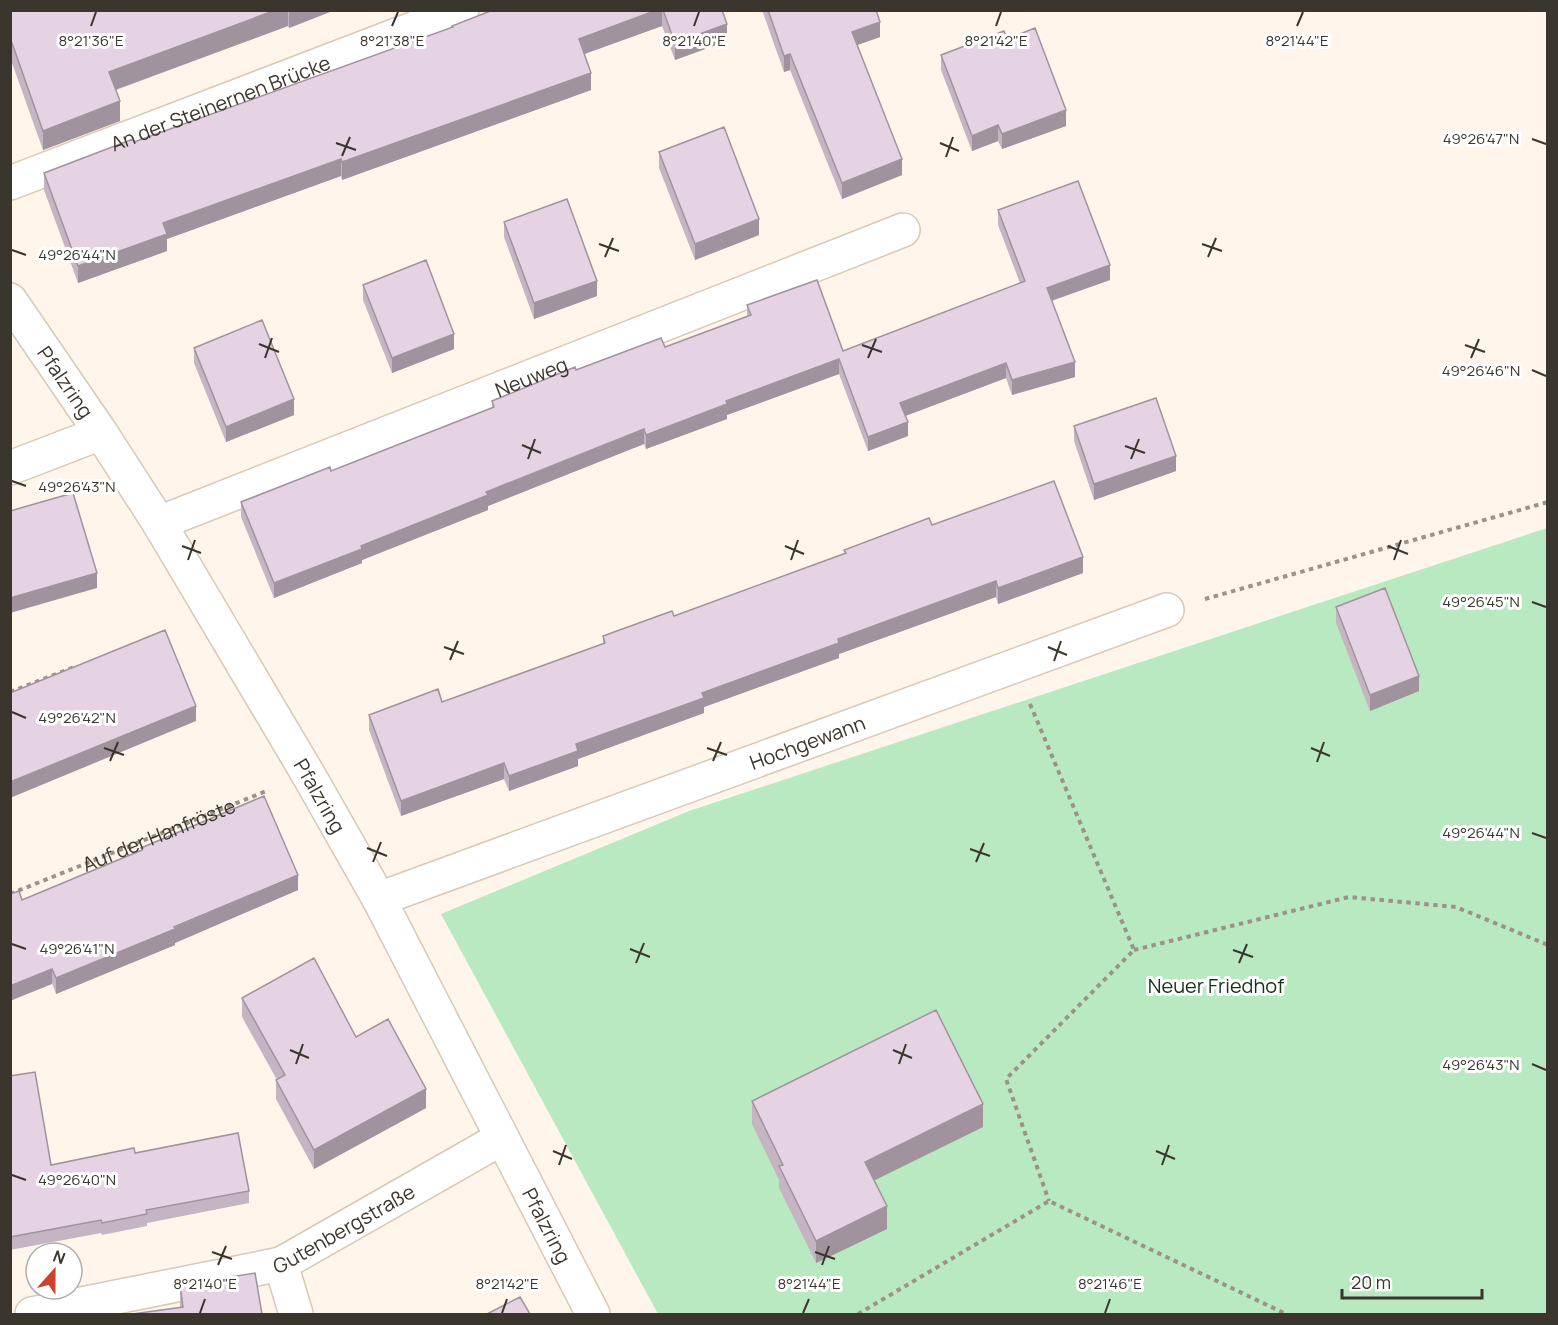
<svg xmlns="http://www.w3.org/2000/svg" width="1558" height="1325" font-family="Manrope,sans-serif">
	<rect width="100%" height="100%" fill="#fff5ea"/>
	<path fill="#b9e9c0" d="M1547,528V1314H658L441,914L689,811Z"/>
	<g fill="none" stroke-linecap="round" stroke-linejoin="round">
		<g stroke="#d8c9b7" stroke-width="36">
			<g id="minor">
				<path id="s2" d="M10,183L462,10"/>
				<path id="s3" d="M10,300L101,433L159,523L308,774L379,899L593,1314"/>
				<path d="M10,468L101,433"/>
				<path id="s4" d="M159,523L903,230"/>
				<path id="s5" d="M379,899L1167,610"/>
				<path d="M281,1264L296,1314"/>
				<path id="s6" d="M32,1314L281,1264L502,1138"/>
			</g>
		</g>
		<g stroke="#9b938a" stroke-width="4" stroke-dasharray="4.5 4.5" stroke-linecap="butt">
			<path d="M1205,599L1548,502"/>
			<path d="M10,692L77,666"/>
			<path d="M1030,704L1134,950L1006,1079L1049,1201"/>
			<path id="s1" d="M10,894L269,790"/>
			<path d="M1134,950L1349,897L1456,907L1548,945"/>
			<path d="M858,1314L1049,1201L1286,1314"/>
		</g>
		<use href="#minor" stroke="#fff" stroke-width="33"/>
	</g>
	<path fill="#c5b5c2" d="M10,10H335L289,28L288,26L116,90L120,121L43,150L12,63H10Z
		M493,10H722L727,41L675,60L662,26L584,54L591,90L342,180L341,176L167,239V251L78,283L44,190V173L134,142L452,28V26Z
		M762,10H876L880,37L857,45L902,175L842,199L790,70L784,72Z
		M1007,39L1066,126L1002,149L998,141L972,151L941,70V55Z
		M659,152L759,235L695,260L659,168Z
		M998,210L1110,280L1052,301L1075,377L1012,395L1006,378L905,416L908,436L868,451L839,374L727,415V419L646,449L644,444L488,506V510L362,560V563L274,598L241,517V502L331,471L492,408V401L576,370L665,347L747,316V305L843,351L1020,283L998,225Z
		M504,222L597,296L534,319L504,237Z
		M363,285L454,349L392,373L363,300Z
		M194,348L294,415L226,442L194,363Z
		M1074,426L1176,471L1094,500L1074,441Z
		M932,525L1083,573L998,604L996,597L839,654V658L704,707V713L578,759V766L509,791L504,779L401,816L369,730V715L442,702L603,644V636L674,616L844,554V550Z
		M1336,607L1419,691L1370,711L1336,623Z
		M141,848L298,890L175,943V945L56,994L22,900L141,850Z
		M242,998L356,1037L426,1108L314,1169L276,1099V1080H277L242,1017Z
		M10,1076L51,1165L135,1153L249,1191V1203L147,1223V1226L102,1235L101,1233L10,1250Z
		M752,1101L983,1127L874,1180L887,1229L816,1263L779,1188V1180L752,1124Z
		M180,1285L262,1314L180,1307Z"/>
	<path fill="#a0939e" d="M276,10H288V26L109,92V72Z
		M289,10H335L289,28Z
		M657,10H662V26L579,56V39Z
		M880,22V37L852,47V32Z
		M727,24V41L675,60V43Z
		M10,43H12V63H10Z
		M790,54V70L784,72V56Z
		M591,73V90L342,180V162Z
		M120,101V121L43,150V131Z
		M1066,110V126L1002,149V134Z
		M998,125V141L972,151V136Z
		M341,159V176L167,239V251L78,283V266L163,223Z
		M902,159V175L842,199V183Z
		M759,219V235L695,260V244Z
		M1110,265V280L1047,302V288Z
		M597,281V296L534,319V303Z
		M454,334V349L392,373V358Z
		M839,359V374L727,415V419L646,449V435L726,401Z
		M1075,362V377L1012,395V380Z
		M1006,363V378L900,418V403Z
		M294,399V415L226,442V427Z
		M908,422V436L868,451V437Z
		M644,429V444L488,506V510L362,560V563L274,598V583L486,492Z
		M1176,456V471L1094,500V484Z
		M1083,557V573L998,604V588Z
		M97,573V588L10,613V598Z
		M996,581V597L839,654V658L704,707V713L578,759V766L509,791V776L576,744L702,693L838,639Z
		M1419,676V691L1370,711V695Z
		M196,706V721L10,798V782Z
		M504,763V779L401,816V801Z
		M298,875V890L175,943V945L56,994V978Z
		M52,969V984L10,1001V986Z
		M426,1089V1108L314,1169V1150Z
		M983,1104V1127L865,1185V1162Z
		M887,1206V1229L816,1263V1241Z"/>
	<path fill="#e5d2e2" stroke="#a0939e" stroke-width="1.5" d="M10,10H276L109,72L120,101L43,131L12,43H10Z
		M493,10H657L579,39L591,73L342,162L341,159L163,223L167,234L78,266L44,173L133,139L134,142L453,27L452,26Z
		M663,10H722L727,24L675,43Z
		M768,10H876L880,22L852,32L902,159L842,183L790,54L784,56Z
		M1035,28L1066,110L1002,134L998,125L972,136L941,55L1004,31L1007,39Z
		M724,127L759,219L695,244L659,152Z
		M1078,181L1110,265L1047,288L1075,362L1012,380L1006,363L900,403L908,422L868,437L839,359L726,401L727,404L646,435L644,429L486,492L488,495L361,546L362,549L274,583L241,502L330,467L331,471L494,407L492,401L575,367L576,370L661,338L665,347L751,315L747,305L817,280L843,351L1025,281L998,210Z
		M567,199L597,281L534,303L504,222Z
		M426,260L454,334L392,358L363,285Z
		M262,320L294,399L226,427L194,348Z
		M1156,398L1176,456L1094,484L1074,426Z
		M1054,481L1083,557L998,588L996,581L838,639L839,643L702,693L704,698L576,744L578,751L509,776L504,763L401,801L369,715L438,689L442,702L605,643L603,636L672,611L674,616L846,553L844,550L929,518L932,525Z
		M73,493L97,573L10,598V511Z
		M1385,588L1419,676L1370,695L1336,607Z
		M165,630L196,706L10,782V693Z
		M264,796L298,875L174,927L175,929L56,978L52,969L10,986V894L19,891L22,900L142,850L141,848Z
		M314,958L356,1037L388,1019L426,1089L314,1150L276,1080L285,1075L242,998Z
		M936,1010L983,1104L865,1162L887,1206L816,1241L779,1166L783,1165L752,1101Z
		M35,1072L51,1165L134,1148L135,1153L238,1133L249,1191L146,1210L147,1214L102,1223L101,1220L10,1237V1076Z
		M255,1273L262,1314H132L183,1307L180,1285Z
		M520,1297L530,1314H487Z"/>
	<path fill="none" stroke="#3a352d" stroke-width="2" d="M91,26L96,12M392,26L398,12M694,26L699,12M996,26L1001,12M1297,26L1303,12M1532,139L1546,144M336,143L356,150M940,143L959,151M342,156L350,137M946,157L953,137M599,244L619,251M1202,244L1222,251M12,250L26,255M605,257L613,238M1208,257L1216,238M259,344L279,352M862,345L882,352M1465,345L1485,352M265,358L272,338M868,358L876,339M1471,358L1479,339M1532,370L1546,376M522,445L541,453M1125,446L1145,453M528,459L535,439M1131,459L1139,439M12,481L26,486M182,546L201,553M785,546L804,554M1388,546L1408,554M188,560L195,540M791,560L798,540M1394,560L1401,540M1532,602L1546,607M444,647L464,654M1048,647L1067,655M450,660L458,641M1054,661L1061,641M12,712L26,718M104,748L124,755M707,748L727,755M1311,748L1330,756M110,761L118,742M713,761L721,742M1317,762L1324,742M1532,833L1546,838M367,848L387,856M970,849L990,856M373,862L381,842M976,862L984,843M12,944L26,949M630,949L650,957M1233,950L1253,957M636,963L644,943M1239,963L1247,944M290,1050L309,1058M893,1050L912,1058M296,1064L303,1044M899,1064L906,1044M1532,1064L1546,1070M553,1151L572,1159M1156,1151L1175,1159M559,1165L566,1145M1162,1165L1169,1145M12,1175L26,1180M212,1252L232,1259M815,1252L835,1259M218,1265L226,1246M822,1265L829,1246M200,1313L205,1299M502,1313L507,1299M803,1313L809,1299M1105,1313L1110,1299"/>
	<g text-anchor="middle" dominant-baseline="central" stroke-width="6" stroke-linejoin="round" paint-order="stroke">
		<g font-size="20" fill="#3a352d" stroke="#fff">
			<text stroke="none"><textPath href="#s2" startOffset="225">An der Steinernen Brücke</textPath></text>
			<text stroke="none"><textPath href="#s4" startOffset="400">Neuweg</textPath></text>
			<text stroke="none"><textPath href="#s3" startOffset="99">Pfalzring</textPath></text>
			<text stroke="none"><textPath href="#s5" startOffset="456">Hochgewann</textPath></text>
			<text stroke="none"><textPath href="#s3" startOffset="585">Pfalzring</textPath></text>
			<text stroke="none"><textPath href="#s1" startOffset="160">Auf der Hanfröste</textPath></text>
			<text stroke="none"><textPath href="#s6" startOffset="326">Gutenbergstraße</textPath></text>
			<text stroke="none"><textPath href="#s3" startOffset="1071">Pfalzring</textPath></text>
		</g>
		<g font-size="20" fill="#13331a" stroke="#fff">
			<text x="1216" y="985">Neuer Friedhof</text>
		</g>
	</g>
	<g font-size="15" text-anchor="middle" fill="#3a352d" stroke="#fff" stroke-width="6" stroke-linejoin="round" paint-order="stroke">
		<text x="91" y="46">8°21'36"E</text>
		<text x="392" y="46">8°21'38"E</text>
		<text x="694" y="46">8°21'40"E</text>
		<text x="996" y="46">8°21'42"E</text>
		<text x="1297" y="46">8°21'44"E</text>
		<text x="1481" y="144">49°26'47"N</text>
		<text x="77" y="260">49°26'44"N</text>
		<text x="1481" y="376">49°26'46"N</text>
		<text x="77" y="492">49°26'43"N</text>
		<text x="1481" y="607">49°26'45"N</text>
		<text x="77" y="723">49°26'42"N</text>
		<text x="1481" y="838">49°26'44"N</text>
		<text x="77" y="954">49°26'41"N</text>
		<text x="1481" y="1070">49°26'43"N</text>
		<text x="77" y="1185">49°26'40"N</text>
		<text x="205" y="1289">8°21'40"E</text>
		<text x="507" y="1289">8°21'42"E</text>
		<text x="809" y="1289">8°21'44"E</text>
		<text x="1110" y="1289">8°21'46"E</text>
	</g>
	<rect width="1558" height="1325" fill="none" stroke="#3a352d" stroke-width="24"/>
	<g transform="translate(54 1271) rotate(21)"><circle r="28" fill="#ffffff" stroke="#b0aeab" stroke-width="1.5"/>
	<path d="M0-4.5L10 22L0 15L-10 22Z" fill="#cd4130"/>
	<text y="-9" font-size="16" font-weight="bold" text-anchor="middle" fill="#3a352d">N</text>
	</g>
	<path d="M1342 1289v9h140v-9" fill="none" stroke="#3a352d" stroke-width="3"/>
	<text x="1351" y="1289" font-size="18" fill="#3a352d" stroke="#ffffff" stroke-width="4.5" paint-order="stroke">20 m</text>
</svg>
